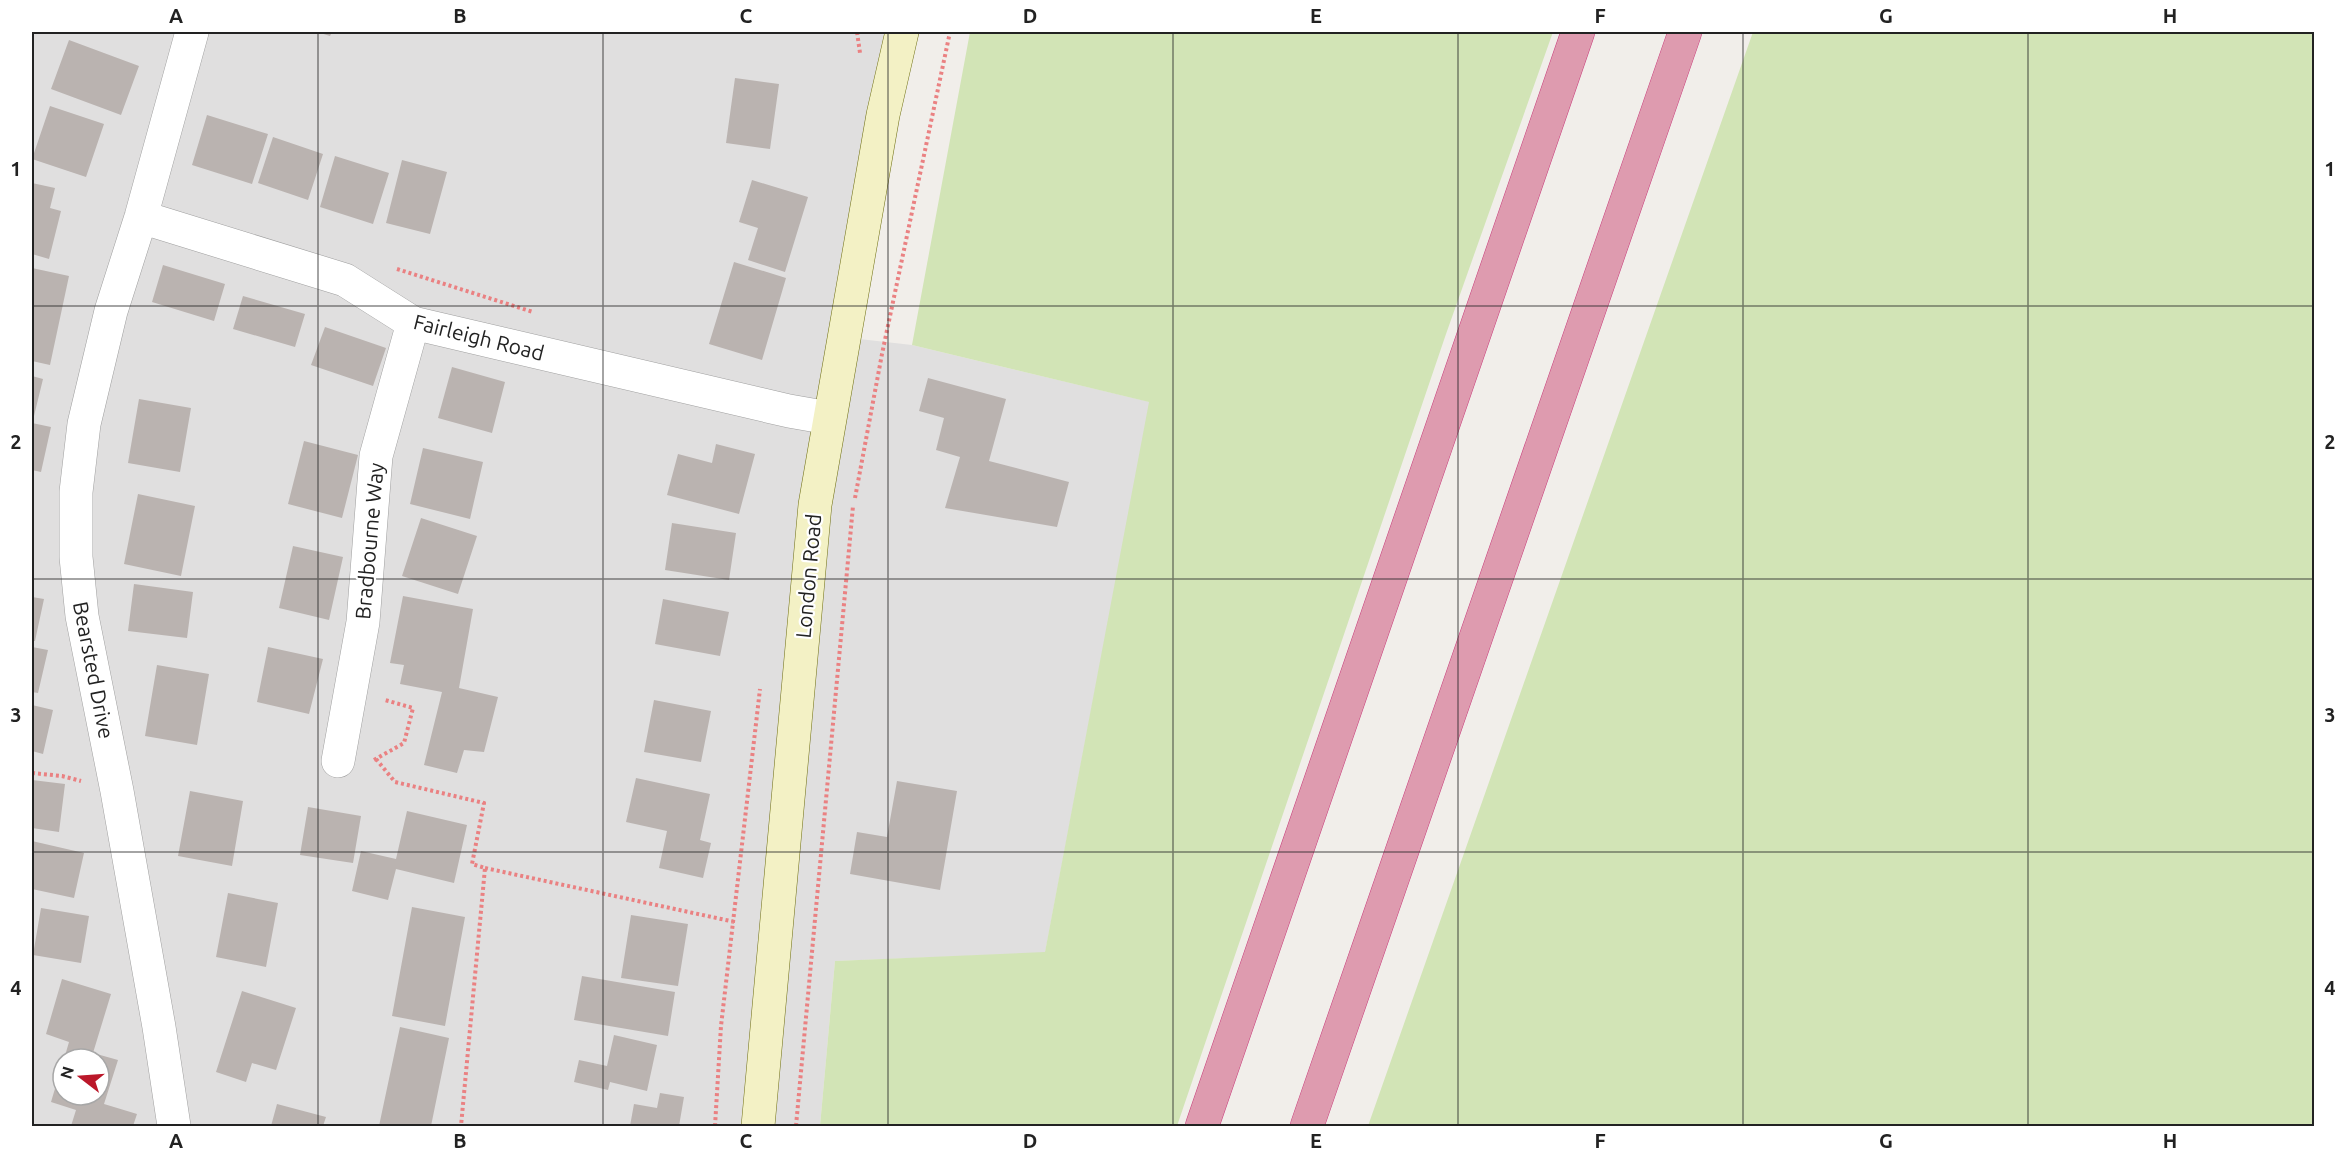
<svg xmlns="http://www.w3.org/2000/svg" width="2346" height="1158" font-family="Ubuntu,sans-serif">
	<rect width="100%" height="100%" fill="#f1eeea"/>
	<path fill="#e0dfdf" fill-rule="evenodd" d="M32,32H892L842,337L912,345L1150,402L1045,953L835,961L820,1126H32ZM63,1059H99V1095H63Z"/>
	<path fill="#d2e4b6" d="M970,32H1553L1446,334L1177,1126H820L835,961L1045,952L1149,402L912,345Z
		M1753,32H2314V1126H1368Z"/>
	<path fill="#bab3b0" d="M317,32H332L330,36Z
		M69,40L139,66L121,115L51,89Z
		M735,78L779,84L770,149L726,143Z
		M50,106L104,124L86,177L32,159Z
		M207,115L268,134L252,184L192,165Z
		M273,137L323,154L308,200L258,183Z
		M335,156L389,173L373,224L320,207Z
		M402,160L447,172L430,234L386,223Z
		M752,180L808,197L785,272L748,260L758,228L739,222Z
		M32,183L55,188L50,208L61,211L49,259L32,254Z
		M734,262L786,278L762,360L709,344Z
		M163,265L225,284L214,321L152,302Z
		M32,268L69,276L50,365L32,361Z
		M243,296L305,314L295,347L233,329Z
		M325,327L386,348L373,386L311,365Z
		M452,367L505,382L492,433L438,418Z
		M32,376L43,379L34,416H32Z
		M928,378L1006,399L989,461L1069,482L1057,527L945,508L960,457L936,450L944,418L919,411Z
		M139,399L191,408L180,472L128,463Z
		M32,423L51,427L41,472L32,470Z
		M304,441L358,455L342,518L288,504Z
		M716,444L755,454L739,514L667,495L678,454L712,463Z
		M423,448L483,462L470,519L410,504Z
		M138,494L195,506L181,576L124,564Z
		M421,518L477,536L458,594L402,576Z
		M672,523L736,533L729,580L665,570Z
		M293,546L343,557L329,620L279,608Z
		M134,584L193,592L187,638L128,631Z
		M403,596L473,609L459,688L498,697L484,752L464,750L457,773L424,765L442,692L400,684L404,665L390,663Z
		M32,597L44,599L35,641H32Z
		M663,599L729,612L720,656L655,644Z
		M32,647L48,650L38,693L32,692Z
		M268,647L323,659L309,714L257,702Z
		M157,665L209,674L197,745L145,736Z
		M654,700L711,711L701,762L644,752Z
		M32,705L53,710L43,754L32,751Z
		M636,778L710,794L700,840L711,843L703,878L659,868L667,831L626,822Z
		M32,780L65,784L59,832L32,828Z
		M897,781L957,791L940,890L850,874L857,832L887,837Z
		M190,791L243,801L232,866L178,856Z
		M308,807L361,816L353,863L300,855Z
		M407,811L467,825L454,883L396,869L388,900L352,891L361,851L396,859Z
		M32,841L84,853L74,898L32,889Z
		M228,893L278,903L266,967L216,957Z
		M412,907L465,917L445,1026L392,1016Z
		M41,908L89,916L81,963L33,955Z
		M631,915L688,924L678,986L621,978Z
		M582,976L675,992L668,1036L574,1020Z
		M62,979L111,994L93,1053L118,1060L104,1104L137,1114L133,1126H71L76,1110L51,1102L62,1065L63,1095H99V1059H64L69,1042L46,1034Z
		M242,991L296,1008L276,1070L252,1063L246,1082L216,1072Z
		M400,1027L449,1038L431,1126H379Z
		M614,1035L657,1045L647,1091L610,1082L608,1090L574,1082L579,1060L607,1066Z
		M660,1093L684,1097L679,1126H630L634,1104L657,1108Z
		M277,1104L326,1117L323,1126H271Z"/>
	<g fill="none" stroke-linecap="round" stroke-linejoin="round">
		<g stroke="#9f9f9f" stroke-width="34">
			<path id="street" d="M141,217L345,280L413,323L789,411L829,418
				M338,761L363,622L376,456L413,323
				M174,1126L159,1027L117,791L82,616L76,557V492L84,424L111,311L141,217L192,32"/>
		</g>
		<g stroke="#6f6f13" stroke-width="34">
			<path id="secondary" d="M758,1126L815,505L883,115L902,32"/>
		</g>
		<g stroke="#c83e7c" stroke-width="34">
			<path id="highway" d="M1202,1126L1578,32
				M1307,1126L1685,32"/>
		</g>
		<path stroke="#ea8182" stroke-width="4" stroke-dasharray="3 3" stroke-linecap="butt" d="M857,32L860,53
			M397,269L533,312
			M855,498L882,354L950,32
			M376,759L395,782L484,803L472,864L485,868L461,1126
			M374,760L404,743L413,708L385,700
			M32,773L62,776L81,781
			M485,868L735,922
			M715,1126L721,1026L760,689
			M796,1126L853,506"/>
		<use href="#street" stroke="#fff" stroke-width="33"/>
		<use href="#secondary" stroke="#f3f1c5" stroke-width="33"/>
		<use href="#highway" stroke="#de9baf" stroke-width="33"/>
	</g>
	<path fill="none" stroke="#222" stroke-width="1.5" stroke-opacity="0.55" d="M318,32V1126M603,32V1126M888,32V1126M1173,32V1126M1458,32V1126M1743,32V1126M2028,32V1126M32,306H2314M32,579H2314M32,852H2314"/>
	<g text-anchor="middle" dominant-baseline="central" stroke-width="4.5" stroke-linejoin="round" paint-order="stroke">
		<g font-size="21" fill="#222" stroke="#fff">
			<text transform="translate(479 337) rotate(14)">Fairleigh Road</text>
			<text transform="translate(369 541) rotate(-85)">Bradbourne Way</text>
			<text transform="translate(808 576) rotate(-85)">London Road</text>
			<text transform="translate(94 670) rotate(79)">Bearsted Drive</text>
		</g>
	</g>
	<rect width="2346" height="1158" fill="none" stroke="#ffffff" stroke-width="66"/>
	<g transform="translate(81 1077) rotate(287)"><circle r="28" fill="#ffffff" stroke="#a7a7a7" stroke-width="1.5"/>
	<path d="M0-4.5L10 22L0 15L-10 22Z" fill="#bb182a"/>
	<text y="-9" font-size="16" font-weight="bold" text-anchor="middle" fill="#222222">N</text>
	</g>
	<rect x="33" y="33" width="2280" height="1092" fill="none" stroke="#222" stroke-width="2"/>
	<g font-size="20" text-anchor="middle" font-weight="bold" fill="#222">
		<text x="176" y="23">A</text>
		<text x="460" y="23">B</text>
		<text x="746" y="23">C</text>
		<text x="1030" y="23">D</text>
		<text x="1316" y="23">E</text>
		<text x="1600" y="23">F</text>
		<text x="1886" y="23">G</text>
		<text x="2170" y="23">H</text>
		<text x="16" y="176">1</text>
		<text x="2330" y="176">1</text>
		<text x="16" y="449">2</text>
		<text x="2330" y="449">2</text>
		<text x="16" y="722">3</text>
		<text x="2330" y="722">3</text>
		<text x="16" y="995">4</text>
		<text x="2330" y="995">4</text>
		<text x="176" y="1148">A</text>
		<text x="460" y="1148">B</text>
		<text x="746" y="1148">C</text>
		<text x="1030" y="1148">D</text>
		<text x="1316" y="1148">E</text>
		<text x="1600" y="1148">F</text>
		<text x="1886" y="1148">G</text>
		<text x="2170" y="1148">H</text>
	</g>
</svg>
